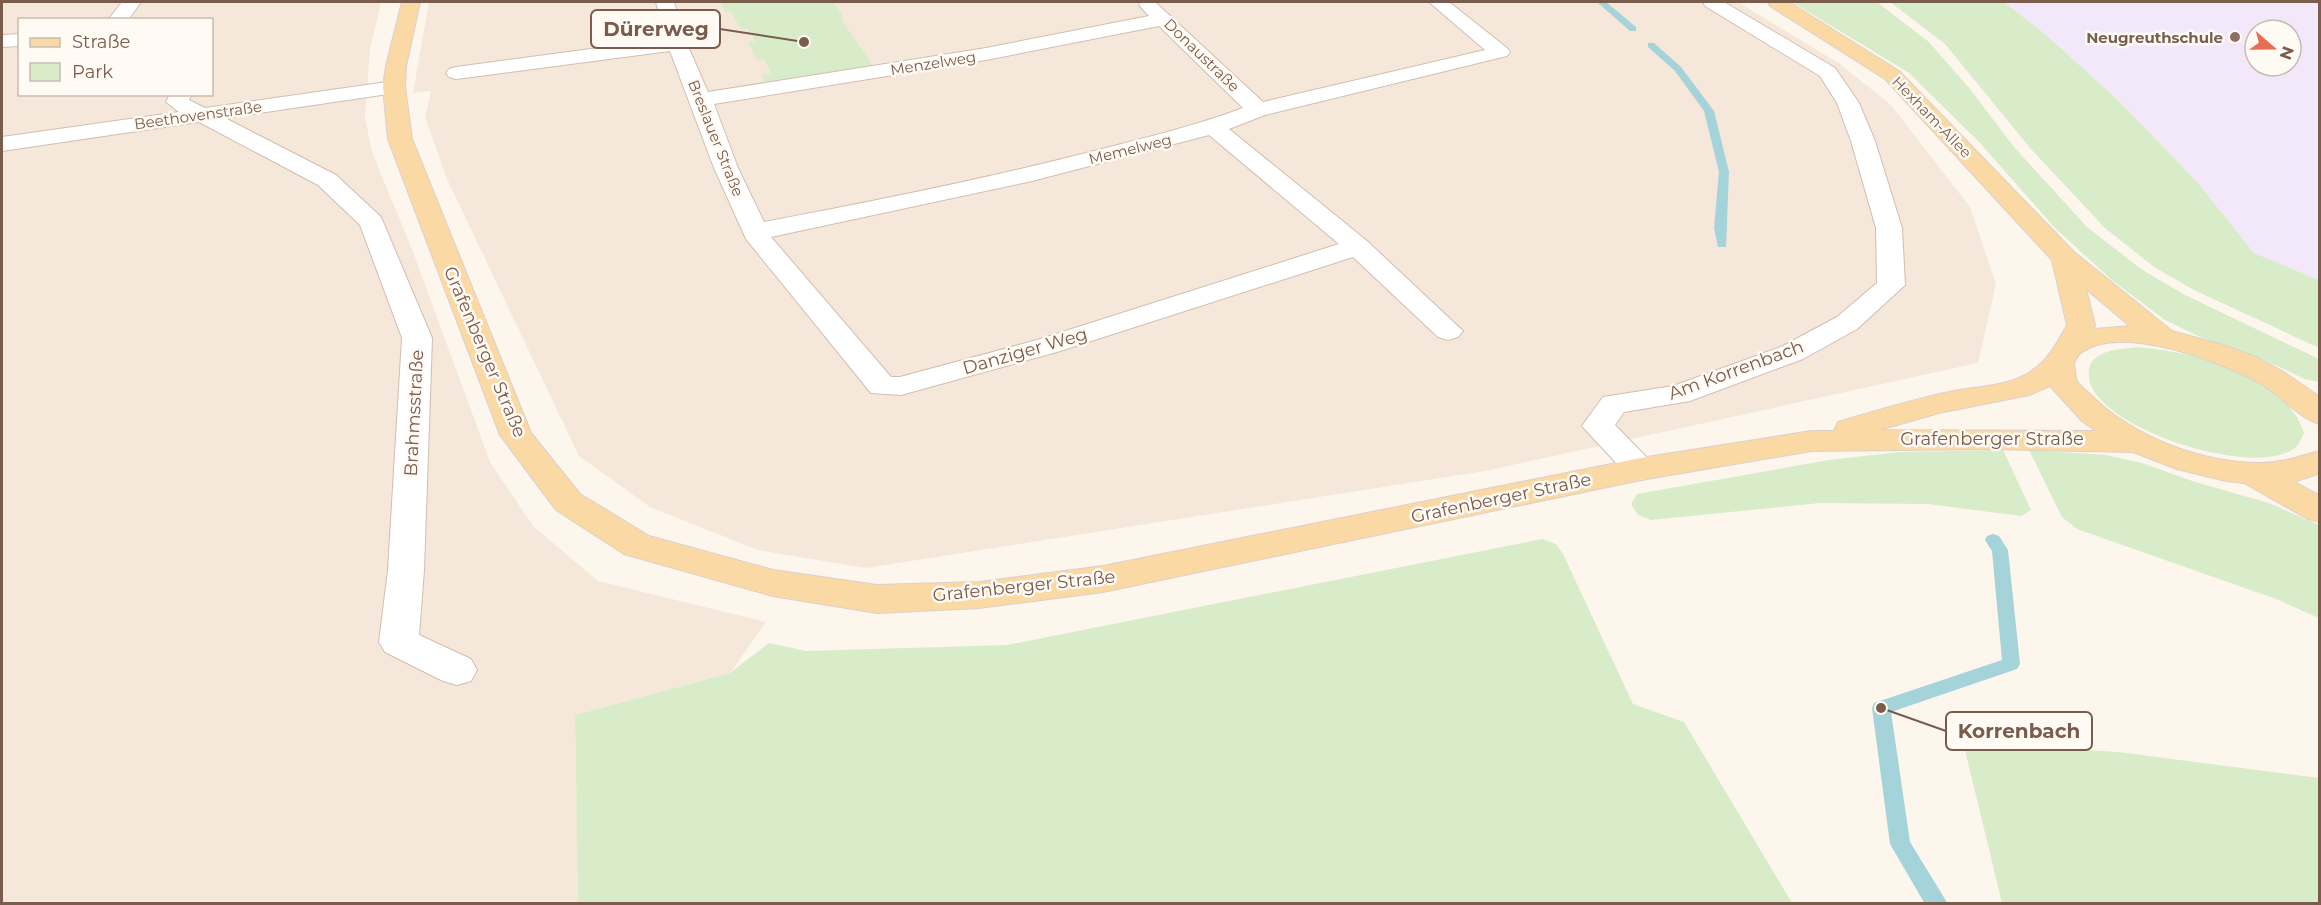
<svg xmlns="http://www.w3.org/2000/svg" width="2321" height="905" font-family="Montserrat,sans-serif">
	<rect width="100%" height="100%" fill="#fdf6ec"/>
	<path fill="#f5e8da" fill-rule="evenodd" d="M2,2H381L370,49L365,117L372,152L413,252L490,462L533,526L598,581L766,622L730,673L575,715L578,903L2,904ZM20,20H212V94H20Z
		M429,2H1738L1840,64L1891,105L1970,207L1996,284L1978,363L1485,471L866,568L758,550L650,507L579,456L447,179L425,117L431,91L413,93Z"/>
	<path fill="#f3e8fa" fill-rule="evenodd" d="M2004,2H2319V280L2254,253L2198,183L2119,101L2045,34ZM2255,30H2291V66H2255Z"/>
	<path fill="#d8ecc9" d="M731,2H833L843,15L841,19L874,67L772,82L764,81L762,75L771,73L764,59L757,60L748,42L755,41L748,29L741,30L731,11L725,12L721,3Z
		M1792,2H1877L1929,42L1970,89L2014,147L2087,227L2141,269L2185,295L2319,359V382L2305,379L2264,360L2198,336L2165,320L2113,281L2054,227L1980,143L1909,73Z
		M1890,2H2004L2045,34L2119,101L2198,183L2254,253L2319,280V348L2194,290L2154,267L2105,228L2030,148L1945,44Z
		M2137,347C2194,352 2284,372 2304,433C2302,436 2300,442 2298,445C2264,483 2092,428 2089,377C2088,369 2090,361 2097,357C2108,349 2124,349 2137,347Z
		M2003,450L2031,510L2021,516L1928,504L1820,503L1651,520L1638,515L1631,504L1637,494L1829,460L1900,452Z
		M2029,450L2106,455L2142,463L2195,482L2269,503L2319,525V618L2276,599L2077,529L2062,517Z
		M1542,539L1556,544L1563,554L1633,704L1684,722L1792,903H578L575,715L730,673L769,643L806,651L1007,645Z
		M1963,742L2118,752L2319,778V903H2002Z"/>
	<g fill="none" stroke-linecap="round" stroke-linejoin="round">
		<path fill="#a5d3da" fill-rule="evenodd" d="M1597,2H1606L1636,27V31H1630Z
			M1648,43H1654L1681,67L1714,111L1729,172L1726,247H1718L1714,228L1719,172L1704,111L1675,71L1648,47Z
			M1993,534L1999,536L2008,550L2020,664L2017,669L1891,712L1910,842L1948,904H1925L1890,844L1872,708L1874,703L2002,660L1992,551L1985,540L1987,536Z"/>
		<g stroke="#d1beb0" stroke-width="2">
			<path id="minor" d="M122,2H141L128,20H108Z
				M656,2H674L687,44L708,92L986,48L1149,16L1139,5L1141,2H1155L1263,102L1485,50L1429,2H1449L1507,48L1510,52L1507,56L1265,115L1229,129L1367,241L1463,331L1458,337L1448,340L1438,337L1353,257L1057,352L901,395L871,393L746,239L714,168L670,51L456,79L449,77L446,73L449,69L456,67L666,39ZM1159,26L1243,108C1195,126 1144,138 1094,151C985,179 875,201 764,222L738,168L714,104L986,60ZM1209,135L1339,244L1037,340L900,377H891L771,237L1032,181Z
				M1703,2H1724L1835,68L1859,103L1875,141L1902,228L1905,285L1857,329L1803,359L1690,401L1624,412L1615,425L1658,469L1653,477L1641,480L1629,477L1582,426L1603,397L1673,386L1781,347L1837,317L1877,283L1876,228L1851,141L1837,103L1820,76L1705,6Z
				M20,34V46L2,47V35Z
				M394,81L402,82L405,87L402,92L225,118L336,175L381,217L432,338L424,570L419,635L471,659L477,670L471,681L457,685L443,681L385,652L379,642L388,570L402,338L360,225L318,185L199,122L2,151V137L179,112L166,102L170,94H192L189,100L205,108Z"/>
		</g>
		<g stroke="#dad1cd" stroke-width="2">
			<path id="major" d="M402,2H420L406,66L405,87L412,139L531,433L580,494L649,536L773,570L877,585L979,582L1103,566L1641,458L1811,431H1834L1838,422C1875,411 1912,400 1949,392C1975,386 2008,387 2030,372C2048,361 2057,343 2067,325L2052,260L1885,79L1770,6L1768,2H1789L1899,71L2074,252L2172,331L2223,345L2256,357L2285,373L2320,397V424C2300,419 2281,396 2263,385C2224,363 2123,323 2082,352C2078,354 2076,359 2074,363C2075,368 2075,376 2077,381C2080,387 2088,392 2093,397C2135,438 2203,463 2261,463C2282,463 2300,456 2320,451V473L2294,482L2320,496V522L2308,519L2244,483L2226,481L2177,469L2133,452L1990,449L1811,451L1641,480L1103,592L979,608L877,613L773,596L624,554L556,510L500,435L388,139L383,87L386,66ZM2086,289L2130,326L2094,329L2095,325ZM2050,386L2082,421L2096,431L1879,430L1939,413L2029,395Z"/>
		</g>
		<use href="#minor" fill="#fff" fill-rule="evenodd"/>
		<use href="#major" fill="#fbd9a5" fill-rule="evenodd"/>
	</g>
	<circle fill="#8d6e63" stroke="#fffaf3" stroke-width="2" cx="2235" cy="37" r="6"/>
	<g text-anchor="middle" dominant-baseline="central" stroke-width="5" stroke-linejoin="round" paint-order="stroke">
		<g font-size="15" font-weight="bold" fill="#785e54" stroke="#fffaf3" text-anchor="end">
			<text x="2223" y="37">Neugreuthschule</text>
		</g>
		<g font-size="15" fill="#7a5c4d" stroke="#fffaf3">
			<text transform="translate(1202 55) rotate(44)">Donaustraße</text>
			<text transform="translate(933 63) rotate(-9)">Menzelweg</text>
			<text transform="translate(198 115) rotate(-8)">Beethovenstraße</text>
			<text transform="translate(1932 117) rotate(46)">Hexham-Allee</text>
			<text transform="translate(716 138) rotate(68)">Breslauer Straße</text>
			<text transform="translate(1130 149) rotate(-14)">Memelweg</text>
		</g>
		<g font-size="18" fill="#7a5c4d" stroke="#fffaf3">
			<text transform="translate(1025 351) rotate(-16)">Danziger Weg</text>
			<text transform="translate(485 352) rotate(67)">Grafenberger Straße</text>
			<text transform="translate(1736 370) rotate(-20)">Am Korrenbach</text>
			<text transform="translate(414 413) rotate(-87)">Brahmsstraße</text>
			<text x="1992" y="439">Grafenberger Straße</text>
			<text transform="translate(1501 498) rotate(-12)">Grafenberger Straße</text>
			<text transform="translate(1024 586) rotate(-6)">Grafenberger Straße</text>
		</g>
	</g>
	<path fill="none" stroke="#7a5c4d" stroke-width="2" d="M804 42L720 29M1881 708L1946 731"/>
	<g fill="#7a5c4d" stroke="#fffaf3" stroke-width="2">
		<circle cx="804" cy="42" r="6"/>
		<circle cx="1881" cy="708" r="6"/>
	</g>
	<g fill="#fffaf3" stroke="#7a5c4d" stroke-width="2">
		<rect x="591" y="10" width="129" height="38" rx="6"/>
		<rect x="1946" y="712" width="146" height="38" rx="6"/>
	</g>
	<g font-size="20" text-anchor="middle" font-weight="bold" fill="#7a5c4d">
		<text x="656" y="36">Dürerweg</text>
		<text x="2019" y="738">Korrenbach</text>
	</g>
	<rect width="2321" height="905" fill="none" stroke="#7a5c4d" stroke-width="6"/>
	<rect x="18" y="18" width="195" height="78" fill="#fffaf3" stroke="#cabbb1" stroke-width="1.5"/>
	<rect x="30" y="38" width="30" height="9" fill="#fbd9a5" stroke="#cabbb1" stroke-width="1.5"/>
	<text x="72" y="48" font-size="18" fill="#7a5c4d">Straße</text>
	<rect x="30" y="63" width="30" height="18" fill="#d8ecc9" stroke="#cabbb1" stroke-width="1.5"/>
	<text x="72" y="78" font-size="18" fill="#7a5c4d">Park</text>
	<g transform="translate(2273 48) rotate(110)"><circle r="28" fill="#fffaf3" stroke="#cabbb1" stroke-width="1.5"/>
	<path d="M0-4.5L10 22L0 15L-10 22Z" fill="#e76f51"/>
	<text y="-9" font-size="16" font-weight="bold" text-anchor="middle" fill="#7a5c4d">N</text>
	</g>
</svg>
